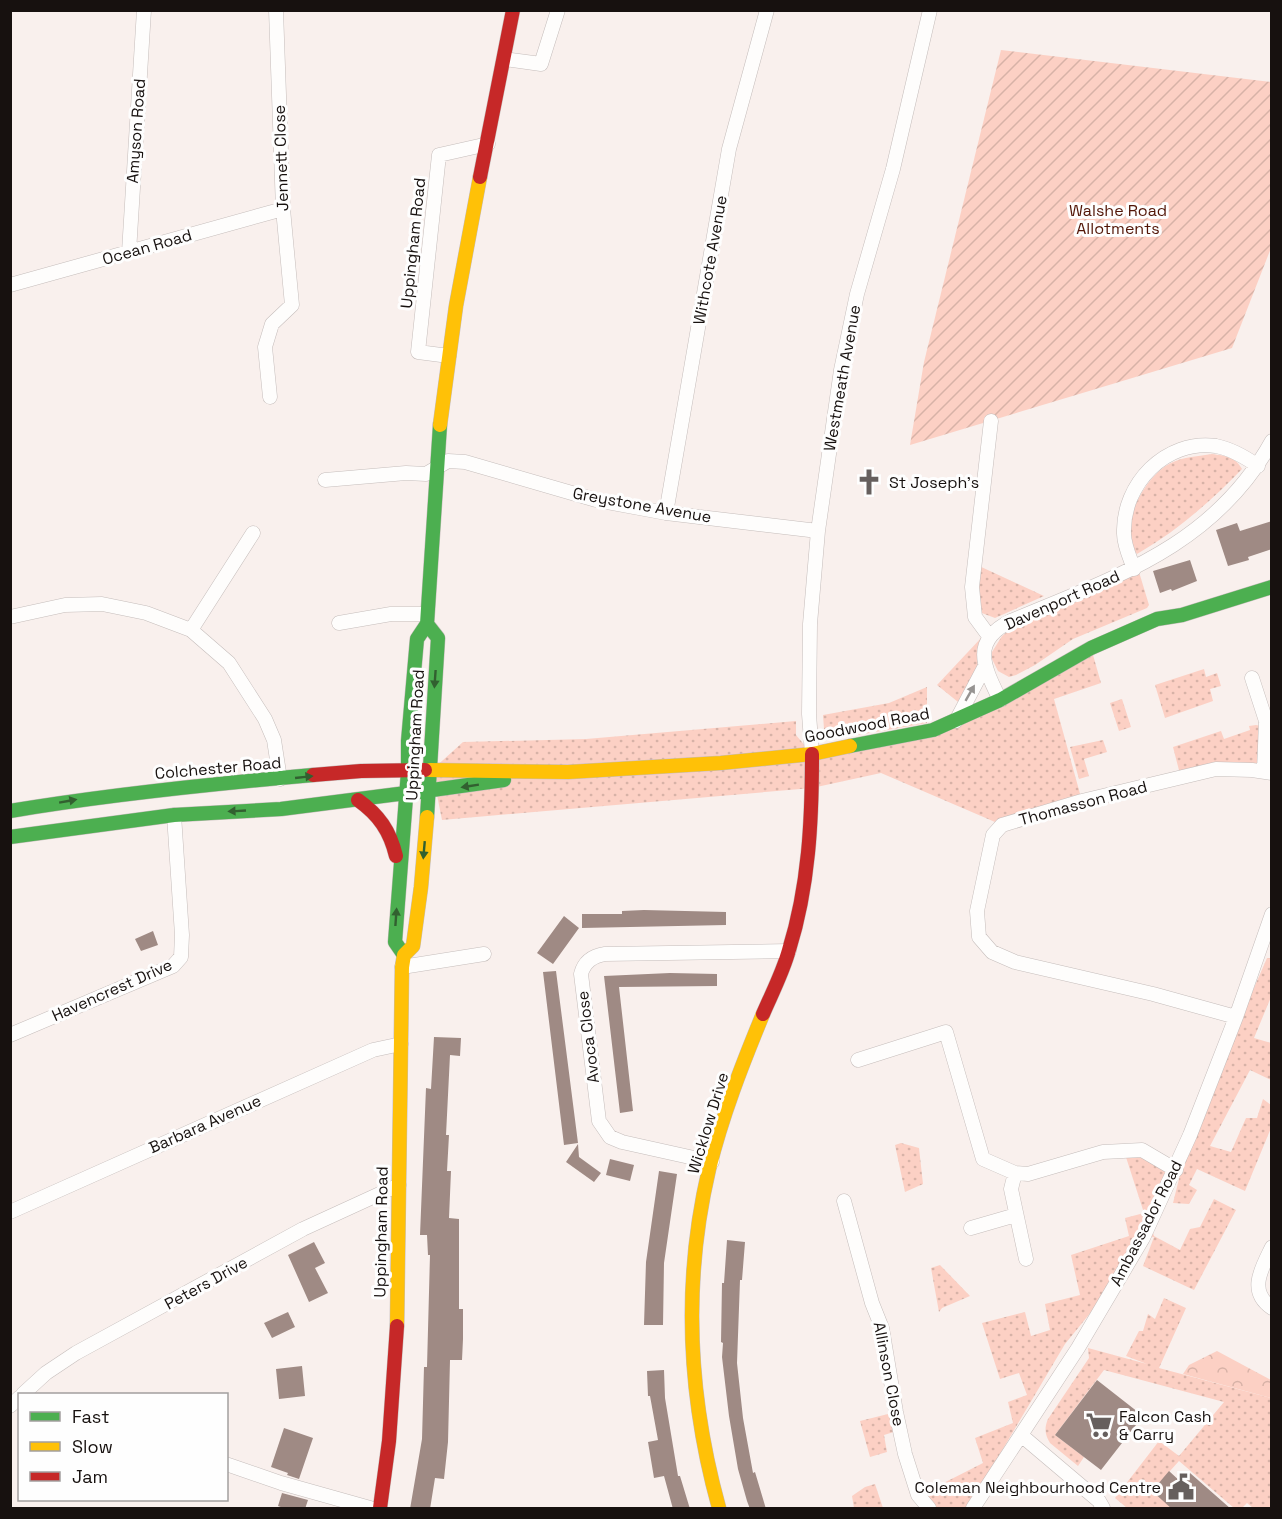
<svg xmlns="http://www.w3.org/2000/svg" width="1282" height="1519" font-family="'Space Grotesk',sans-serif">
	<defs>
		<pattern id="grass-dots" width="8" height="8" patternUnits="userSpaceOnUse" patternTransform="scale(1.5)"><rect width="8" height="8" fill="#fcd0c4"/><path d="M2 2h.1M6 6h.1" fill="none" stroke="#d7b2a7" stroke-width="1.8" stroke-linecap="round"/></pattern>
		<pattern id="forest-crowns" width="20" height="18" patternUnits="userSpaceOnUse" patternTransform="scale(1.5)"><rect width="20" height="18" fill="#fcd0c4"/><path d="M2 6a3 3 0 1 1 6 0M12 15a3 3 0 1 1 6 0" fill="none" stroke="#d7b2a7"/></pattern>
		<pattern id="garden-furrows" width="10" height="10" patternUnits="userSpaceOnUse" patternTransform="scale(1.5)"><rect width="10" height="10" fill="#fcd0c4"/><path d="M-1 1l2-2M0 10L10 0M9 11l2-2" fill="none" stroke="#d7b2a7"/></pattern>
	</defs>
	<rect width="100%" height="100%" fill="#f9f0ed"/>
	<path fill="url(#grass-dots)" d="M1212,454C1225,456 1235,456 1242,469C1210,502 1177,531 1137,554C1115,530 1145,475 1171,463C1183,457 1199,456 1212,454Z
		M977,565L1044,596L995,618L974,610Z
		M1139,572L1149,605L1147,608L1073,639L1035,665L1016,675L1009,677L998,671L992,659V652L1002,636L1015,626Z
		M982,637L975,678L963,706L937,685Z
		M1091,648L1101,683L1054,699L1082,801L1002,825L881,773L812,788L442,820L432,770L463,742L586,739L796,721V735L812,754L930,734Z
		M1204,669L1206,677L1217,673L1221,686L1210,689L1213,701L1165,718L1155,685Z
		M927,687V723L841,738L829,736L824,729L823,715L889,703Z
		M1122,699L1131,727L1119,731L1110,703Z
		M1256,725L1266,727L1271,737V773L1264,771L1181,778L1173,747L1221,731L1224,739L1250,730L1249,726Z
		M1103,740L1107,752L1084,759L1089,776L1079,779L1070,747Z
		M1267,958H1271V997L1254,1038L1271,1043V1080L1250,1070L1210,1146L1231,1152L1246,1118H1257L1263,1099L1271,1105V1128L1245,1191L1197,1169L1189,1185L1197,1190L1189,1204L1173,1203L1190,1135Z
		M901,1143L919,1148L923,1184L905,1192L895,1145Z
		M1124,1151L1176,1170L1150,1222L1154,1236L1180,1250L1190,1229L1200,1227L1214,1199L1236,1210L1194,1290L1143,1266L1154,1237L1143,1238L1118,1279L1065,1344L968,1508H929L918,1496L983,1463L975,1438L1013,1423L1008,1402L1027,1395L1019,1373L1000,1379L982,1323L1025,1312L1031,1336L1050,1330L1045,1304L1080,1295L1071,1255L1129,1236L1125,1218L1144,1213Z
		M940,1265L970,1296L942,1308L939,1312L931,1268Z
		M1164,1298L1186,1308L1159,1368L1271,1398V1508H1253L1247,1503L1242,1508H1234L1179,1461L1152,1491L1172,1508H1127L1115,1498L1159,1441L1179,1456L1224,1402L1104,1370L1055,1435L1084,1457L1078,1466L1050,1443C1045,1435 1044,1428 1048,1419L1089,1358L1088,1348L1147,1364L1126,1356L1139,1331H1143L1148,1314L1155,1319Z
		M896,1412L900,1430L884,1435L887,1452L870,1457L860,1421Z
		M875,1484L883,1508H854L852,1496L865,1487Z"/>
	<path fill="url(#forest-crowns)" d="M1217,1351L1271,1380V1398L1183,1374L1189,1365Z"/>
	<path fill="url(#garden-furrows)" d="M1001,50L1271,82V248L1232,348L910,445L924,362Z"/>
	<path fill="#9f8a84" d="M1272,521V549L1248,557L1249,560L1228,566L1216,530L1237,523L1240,531Z
		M1190,560L1197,581L1172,591L1171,589L1160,593L1153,571Z
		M644,910L726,912V925L582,928V914H622V911Z
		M564,916L579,928L553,964L537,953Z
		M153,931L158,945L141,951L135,939Z
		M556,971L578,1143L564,1145L543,972Z
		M670,973L717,974V986L619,987L633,1111L620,1113L604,976Z
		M434,1037L461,1038L460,1056L450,1055L446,1135H449L447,1171H451L449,1218L459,1219V1309H463V1339L462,1360H450L448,1442L444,1479L435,1478L430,1509H410L422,1439L424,1367H427L430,1255H428L427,1235H420L426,1088L431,1089Z
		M578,1144L579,1157L601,1173L594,1182L566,1162Z
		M610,1159L634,1165L630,1181L606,1175Z
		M659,1171L677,1174L664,1263L663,1325H644L646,1262Z
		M727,1240L745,1242L742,1280H740L737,1363L743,1418L753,1473L755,1472L766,1509H750L747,1501L738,1469L729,1416L722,1357L723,1343L721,1342L722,1283H724Z
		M314,1242L325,1263L315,1268L328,1293L309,1302L288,1255Z
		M288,1312L295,1327L272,1338L264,1323Z
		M302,1366L305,1396L279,1399L276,1369Z
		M664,1370L665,1398L678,1476H680L690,1509H673L664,1476L654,1478L648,1442L658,1440L650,1396H648L647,1371Z
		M1097,1380L1143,1416L1101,1470L1055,1435Z
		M284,1428L313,1438L299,1479L287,1475L288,1473L271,1467Z
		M1169,1471L1182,1483L1190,1473L1231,1509H1172L1152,1491Z
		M282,1493L308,1500L305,1509H286L278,1506Z"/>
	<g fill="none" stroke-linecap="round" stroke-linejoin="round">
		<g stroke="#c5bdbb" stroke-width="15">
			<path id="street" d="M504,59L541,64L558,10
				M129,252L144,10
				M10,285L283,209
				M449,356L418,352L439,155L488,144
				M270,397L265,347L272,324L292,305L283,209L276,10
				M325,480L406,473L426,474L448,461L465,462L596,500L666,513L818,531
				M666,513L729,149L767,10
				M1134,569C1130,558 1124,545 1124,534C1122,484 1166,439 1216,446C1232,449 1245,457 1258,466
				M10,617L65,605L102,604L146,613L191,630L229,663L265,719L274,740L280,779
				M339,623L391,614H427
				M191,630L253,533
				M989,636L975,617L972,587L991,421
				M1252,678L1266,721L1264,771
				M1000,700C984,667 970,641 1011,621C1115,577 1214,546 1272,441
				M956,721L985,666
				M812,754L809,714L810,624L818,531L841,370L857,294L893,169L930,10
				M402,967L484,954
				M1236,1017L1153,994L1015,962L992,952L979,937L977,911L993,835L1002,825L1082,801L1216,769L1252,770L1272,773
				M10,1035L173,966L181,957L182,935L174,815
				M858,1060L946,1032L983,1159L1015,1173L1028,1174L1103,1152L1142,1150L1176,1170
				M712,1162L622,1142L610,1137L599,1121L581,974C584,962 592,956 605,954L789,951
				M1015,1173L1011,1189L1026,1259
				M844,1201L872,1303L882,1328L896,1412L905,1454L918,1495L929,1508
				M10,1212L373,1050L401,1044
				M971,1228L1016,1215
				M1272,1247C1262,1268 1247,1291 1272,1308
				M23,1394L46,1373L76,1353L303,1229L399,1185
				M10,1406L20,1397
				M1021,1435L1099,1501L1103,1508
				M226,1464L281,1483L370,1508
				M973,1508L1078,1348L1143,1238L1190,1135L1236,1017L1272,914"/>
		</g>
		<g stroke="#c5bdbb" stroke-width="15">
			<path id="fast" d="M850,746L933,730L1000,700L1091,648L1157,619L1182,615L1272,587
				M418,792L504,780
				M10,811C111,794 211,784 313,775
				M427,817L438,638L427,624
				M10,837L174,815L281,809L406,793
				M404,955L395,942L408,771V741L417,639L427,624L440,425"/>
		</g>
		<g stroke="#c5bdbb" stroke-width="15">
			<path id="slow" d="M440,425L456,306L480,177
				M430,770L568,772L721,763L812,754L850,746
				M397,1326L402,967L404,955L413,946L421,887L427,817
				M719,1508C688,1396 682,1284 709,1169C722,1116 742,1065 763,1014"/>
		</g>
		<g stroke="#c5bdbb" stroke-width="15">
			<path id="jam" d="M480,177L513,10
				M313,775L361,771L425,770
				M358,800C379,815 390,831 396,856
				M763,1014C772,993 783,972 789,950C809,886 812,820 812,754
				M380,1508L389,1441L397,1326"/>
		</g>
		<use href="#street" stroke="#fefdfc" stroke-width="14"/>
		<use href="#fast" stroke="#4caf50" stroke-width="14"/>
		<use href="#slow" stroke="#ffc107" stroke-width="14"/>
		<use href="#jam" stroke="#c62828" stroke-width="14"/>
	</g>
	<defs><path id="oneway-solid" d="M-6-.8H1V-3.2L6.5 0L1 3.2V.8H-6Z" transform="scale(1.5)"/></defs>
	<g fill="#326030">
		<use href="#oneway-solid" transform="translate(435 679) rotate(94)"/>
		<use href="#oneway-solid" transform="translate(304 777) rotate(-6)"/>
		<use href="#oneway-solid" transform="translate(470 786) rotate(171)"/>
		<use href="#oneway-solid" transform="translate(68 801) rotate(-10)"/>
		<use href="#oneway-solid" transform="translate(237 811) rotate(177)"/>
		<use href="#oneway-solid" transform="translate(424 850) rotate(95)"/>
		<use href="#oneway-solid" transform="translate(396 917) rotate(-86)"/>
	</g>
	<use fill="#969391" href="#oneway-solid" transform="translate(970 693) rotate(-60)"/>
	<defs>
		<g id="church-bare" transform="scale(2.07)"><path d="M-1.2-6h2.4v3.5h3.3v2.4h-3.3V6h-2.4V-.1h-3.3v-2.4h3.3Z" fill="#665f5d" stroke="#fefefe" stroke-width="2.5" paint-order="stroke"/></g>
		<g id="supermarket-bare" transform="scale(2.07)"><path d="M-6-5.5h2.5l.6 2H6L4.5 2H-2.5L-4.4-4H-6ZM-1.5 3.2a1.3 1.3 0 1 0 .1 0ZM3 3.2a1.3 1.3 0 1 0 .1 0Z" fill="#665f5d" stroke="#fefefe" stroke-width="2.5" paint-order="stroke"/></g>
		<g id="civic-bare" transform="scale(2.07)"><path d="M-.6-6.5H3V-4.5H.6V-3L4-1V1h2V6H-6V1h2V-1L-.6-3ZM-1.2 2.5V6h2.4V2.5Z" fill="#665f5d" stroke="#fefefe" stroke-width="2.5" paint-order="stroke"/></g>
	</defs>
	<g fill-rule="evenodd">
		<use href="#church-bare" x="869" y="482"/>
		<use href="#supermarket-bare" x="1099" y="1425"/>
		<use href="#civic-bare" x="1181" y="1487"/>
	</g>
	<g text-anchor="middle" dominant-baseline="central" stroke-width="6" stroke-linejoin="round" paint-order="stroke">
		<g font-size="16" fill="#17110f" stroke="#fefefe">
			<text transform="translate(136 131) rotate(-86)">Amyson Road</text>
			<text transform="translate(281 158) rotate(-92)">Jennett Close</text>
			<text transform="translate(413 243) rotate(-84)">Uppingham Road</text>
			<text transform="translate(147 247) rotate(-16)">Ocean Road</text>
			<text transform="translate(710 260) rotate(-80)">Withcote Avenue</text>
			<text transform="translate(842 378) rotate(-80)">Westmeath Avenue</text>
			<text transform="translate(642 505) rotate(10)">Greystone Avenue</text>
			<text transform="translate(1062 600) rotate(-24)">Davenport Road</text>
			<text transform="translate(867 725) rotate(-11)">Goodwood Road</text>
			<text transform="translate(415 735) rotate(-87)">Uppingham Road</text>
			<text transform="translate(218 768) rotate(-5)">Colchester Road</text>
			<text transform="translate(1083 803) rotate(-15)">Thomasson Road</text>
			<text transform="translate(112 990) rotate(-24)">Havencrest Drive</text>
			<text transform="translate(588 1037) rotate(-97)">Avoca Close</text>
			<text transform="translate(708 1123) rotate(-73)">Wicklow Drive</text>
			<text transform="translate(205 1124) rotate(-24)">Barbara Avenue</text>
			<text transform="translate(1146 1223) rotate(-63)">Ambassador Road</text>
			<text transform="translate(381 1232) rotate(-89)">Uppingham Road</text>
			<text transform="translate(206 1283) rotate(-29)">Peters Drive</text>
			<text transform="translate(889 1374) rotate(79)">Allinson Close</text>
		</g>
		<g font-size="16" fill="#511506" stroke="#fefefe">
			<text x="1118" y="210">Walshe Road<tspan x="1118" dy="18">Allotments</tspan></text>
		</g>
		<g font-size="16" fill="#17110f" stroke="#fefefe" text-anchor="start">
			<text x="889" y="482">St Joseph's</text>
			<text x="1119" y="1416">Falcon Cash<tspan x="1119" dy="18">&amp; Carry</tspan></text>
			<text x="1161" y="1487" text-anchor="end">Coleman Neighbourhood Centre</text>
		</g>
	</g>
	<rect width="1282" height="1519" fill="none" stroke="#17110f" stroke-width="24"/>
	<rect x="18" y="1393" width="210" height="108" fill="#fefefe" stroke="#a29f9e" stroke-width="1.5"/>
	<rect x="30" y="1412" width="30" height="9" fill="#4caf50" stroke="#a29f9e" stroke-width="1.5"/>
	<text x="72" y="1423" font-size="18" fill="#17110f">Fast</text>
	<rect x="30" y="1442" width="30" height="9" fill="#ffc107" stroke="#a29f9e" stroke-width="1.5"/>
	<text x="72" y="1453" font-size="18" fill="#17110f">Slow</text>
	<rect x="30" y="1472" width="30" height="9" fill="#c62828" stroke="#a29f9e" stroke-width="1.5"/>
	<text x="72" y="1483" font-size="18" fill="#17110f">Jam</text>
</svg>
